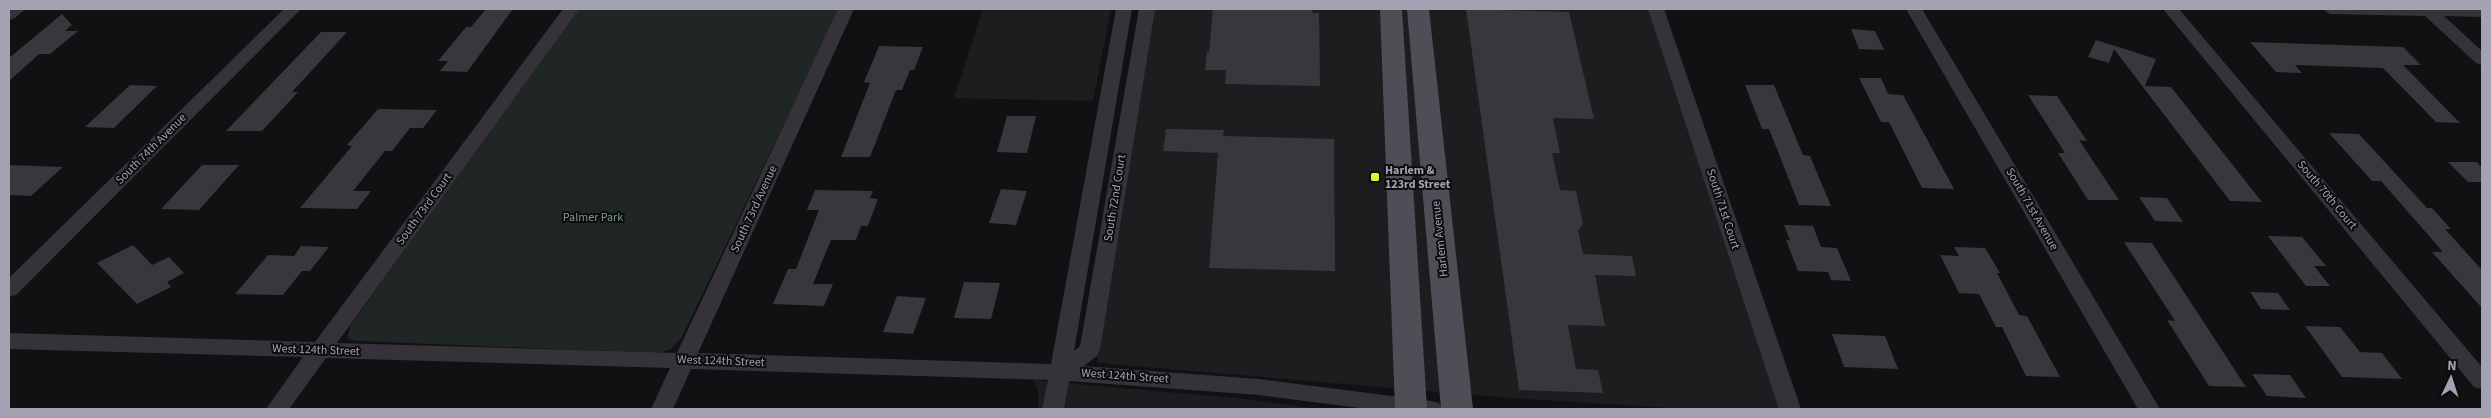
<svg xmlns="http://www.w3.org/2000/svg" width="2491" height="418" font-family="'Source Sans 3',sans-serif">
	<rect width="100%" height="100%" fill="#111012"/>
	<path fill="#1d1c1f" d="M983,9H1111L1093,101L954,98Z
		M1154,9H1649L1781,409H1685L1511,398L1097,363Z
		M1033,380L1245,399L1319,409H1038V389Z"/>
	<path fill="#1f2623" d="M578,9H839L682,337L670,350L656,353L356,341L347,339L350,326Z"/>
	<path fill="#38373c" d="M486,9H513L467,72L440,71L448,61H438L466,27H471Z
		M1213,9H1313L1312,13H1319L1320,86L1225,84L1226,70H1205L1207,51L1209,52Z
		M1466,9L1569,12L1594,119L1553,118L1560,153H1552L1560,190L1576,191L1583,224L1578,231L1583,254L1632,256L1636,276L1595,275L1605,326L1568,325L1576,369L1598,370L1603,393L1519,390Z
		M62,14L72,25L65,31H78L50,54H39L9,81V58Z
		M1851,29L1875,31L1884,50L1859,49Z
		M321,32H347L292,92H298L262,131H226Z
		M2096,40L2156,59L2145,86L2171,87L2262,202L2230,201L2114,49L2109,63L2088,57Z
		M2250,42L2403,47L2421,65H2403L2460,123L2436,122L2383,68L2295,65L2302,73L2276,72Z
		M879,46L923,47L914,70H910L902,90H896L870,157H841L870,83L864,82Z
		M1859,78H1881L1888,94L1903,95L1954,189L1922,188L1889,122H1881Z
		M130,85L157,86L114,128L85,127Z
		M1745,85H1774L1803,155L1810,156L1831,206L1799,205L1769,129H1762Z
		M2028,95L2057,96L2087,141L2079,140L2119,200H2088L2058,153H2065Z
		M378,109L437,110L423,128H410L392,151H385L353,191H371L357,209L300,208L352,146L347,145Z
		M1007,116H1036L1027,153L997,152Z
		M1166,129L1224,130L1223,136L1334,139L1335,271L1209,268L1218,153L1163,151Z
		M2329,133L2359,134L2427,208H2432L2451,229H2445L2482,270V308L2432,252H2443L2381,181H2372Z
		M2448,162H2477L2482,168V182H2468Z
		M9,165L63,167L31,196L9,195Z
		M202,165H239L199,210L161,209Z
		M1001,189L1027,191L1016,225L989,223Z
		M815,190L873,191L870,198L878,199L868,226H861L856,240H831L813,284H833L824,306L773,304L788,269H796L819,210H807Z
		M2139,197L2167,198L2183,222L2155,221Z
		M1784,225L1813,226L1821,247L1837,248L1851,281L1831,280L1828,272L1798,271L1786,240H1790Z
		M2268,236L2302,237L2326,266H2314L2330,286H2306Z
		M2124,242L2152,243L2246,387L2209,386L2167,320L2175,321Z
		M133,245L152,265L169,257L184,273L167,282L171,287L137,304L97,263Z
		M301,246L329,247L310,271H302L283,295L235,294L268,255L294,256Z
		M1954,247L1985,248L2000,273H1997L2019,315L2027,316L2060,377L2026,376L2002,327H1996L1979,294L1959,293L1940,255L1959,256Z
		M964,282L1000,283L991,319L954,318Z
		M2250,292L2278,293L2290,310L2261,309Z
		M897,296L926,298L913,334L883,332Z
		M2305,326L2340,327L2360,352L2382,353L2402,379L2342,377Z
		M1832,334L1885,336L1898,369L1844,367Z
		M2252,374L2290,375L2306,398L2267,396Z"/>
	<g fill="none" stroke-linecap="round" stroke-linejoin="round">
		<path fill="#353339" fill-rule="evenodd" d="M9,9H25L15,18L9,20Z
			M284,9H301L16,295L9,297V278Z
			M563,9H579L337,343L677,353L838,9H854L698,353L1051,364L1116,9H1132L1074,351L1080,346L1139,9H1155L1100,350L1097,356L1084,366L1259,379L1431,401L1439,403L1442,409H1367L1259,395L1069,381L1064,409H1042L1048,380L691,369L673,409H651L670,368L326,358L289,409H266L303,357L9,349V333L315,342Z
			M1648,9H1664L1801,409H1779Z
			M1906,9H1922L2160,409H2138Z
			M2163,9H2179L2482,367V389L2474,387Z
			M2322,9H2482V17L2444,16L2482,51V65L2476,63L2425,16L2330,14Z"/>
		<path fill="#4f4e56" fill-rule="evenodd" d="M1380,9H1402L1427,409H1395Z
			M1407,9H1429L1473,409H1441Z"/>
	</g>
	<rect fill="#e4ef2c" stroke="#0c0b0d" stroke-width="2" x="1370" y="172" width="10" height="10" rx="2.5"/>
	<g text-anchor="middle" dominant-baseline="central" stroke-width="4" stroke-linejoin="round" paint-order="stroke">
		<g font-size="12" fill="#a3a2b2" stroke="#0c0b0d">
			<text transform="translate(151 149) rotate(-45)">South 74th Avenue</text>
			<text transform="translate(2327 195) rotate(50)">South 70th Court</text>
			<text transform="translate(1115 198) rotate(-81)">South 72nd Court</text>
			<text transform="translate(424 209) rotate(-54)">South 73rd Court</text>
			<text transform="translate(754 209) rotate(-65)">South 73rd Avenue</text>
			<text transform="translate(1723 209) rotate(72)">South 71st Court</text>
			<text transform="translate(2032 209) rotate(60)">South 71st Avenue</text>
			<text transform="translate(1440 239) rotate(-96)">Harlem Avenue</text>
			<text transform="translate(316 350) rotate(2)">West 124th Street</text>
			<text transform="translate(721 361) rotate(2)">West 124th Street</text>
			<text transform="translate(1125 376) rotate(4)">West 124th Street</text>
		</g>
		<g font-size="12" font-weight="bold" fill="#a3a2b2" stroke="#0c0b0d" text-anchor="start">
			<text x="1385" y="170">Harlem &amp;<tspan x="1385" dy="14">123rd Street</tspan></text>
		</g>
		<g font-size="12" fill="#799e89" stroke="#0c0b0d">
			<text x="593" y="217">Palmer Park</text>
		</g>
	</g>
	<rect width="2491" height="418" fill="none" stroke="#a3a2b2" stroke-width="20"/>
	<g transform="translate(2451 378) rotate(4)" stroke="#0c0b0d" stroke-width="4" paint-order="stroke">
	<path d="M0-4L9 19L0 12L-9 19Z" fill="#a3a2b2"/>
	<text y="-8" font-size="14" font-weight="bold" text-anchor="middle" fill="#a3a2b2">N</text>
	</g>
</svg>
